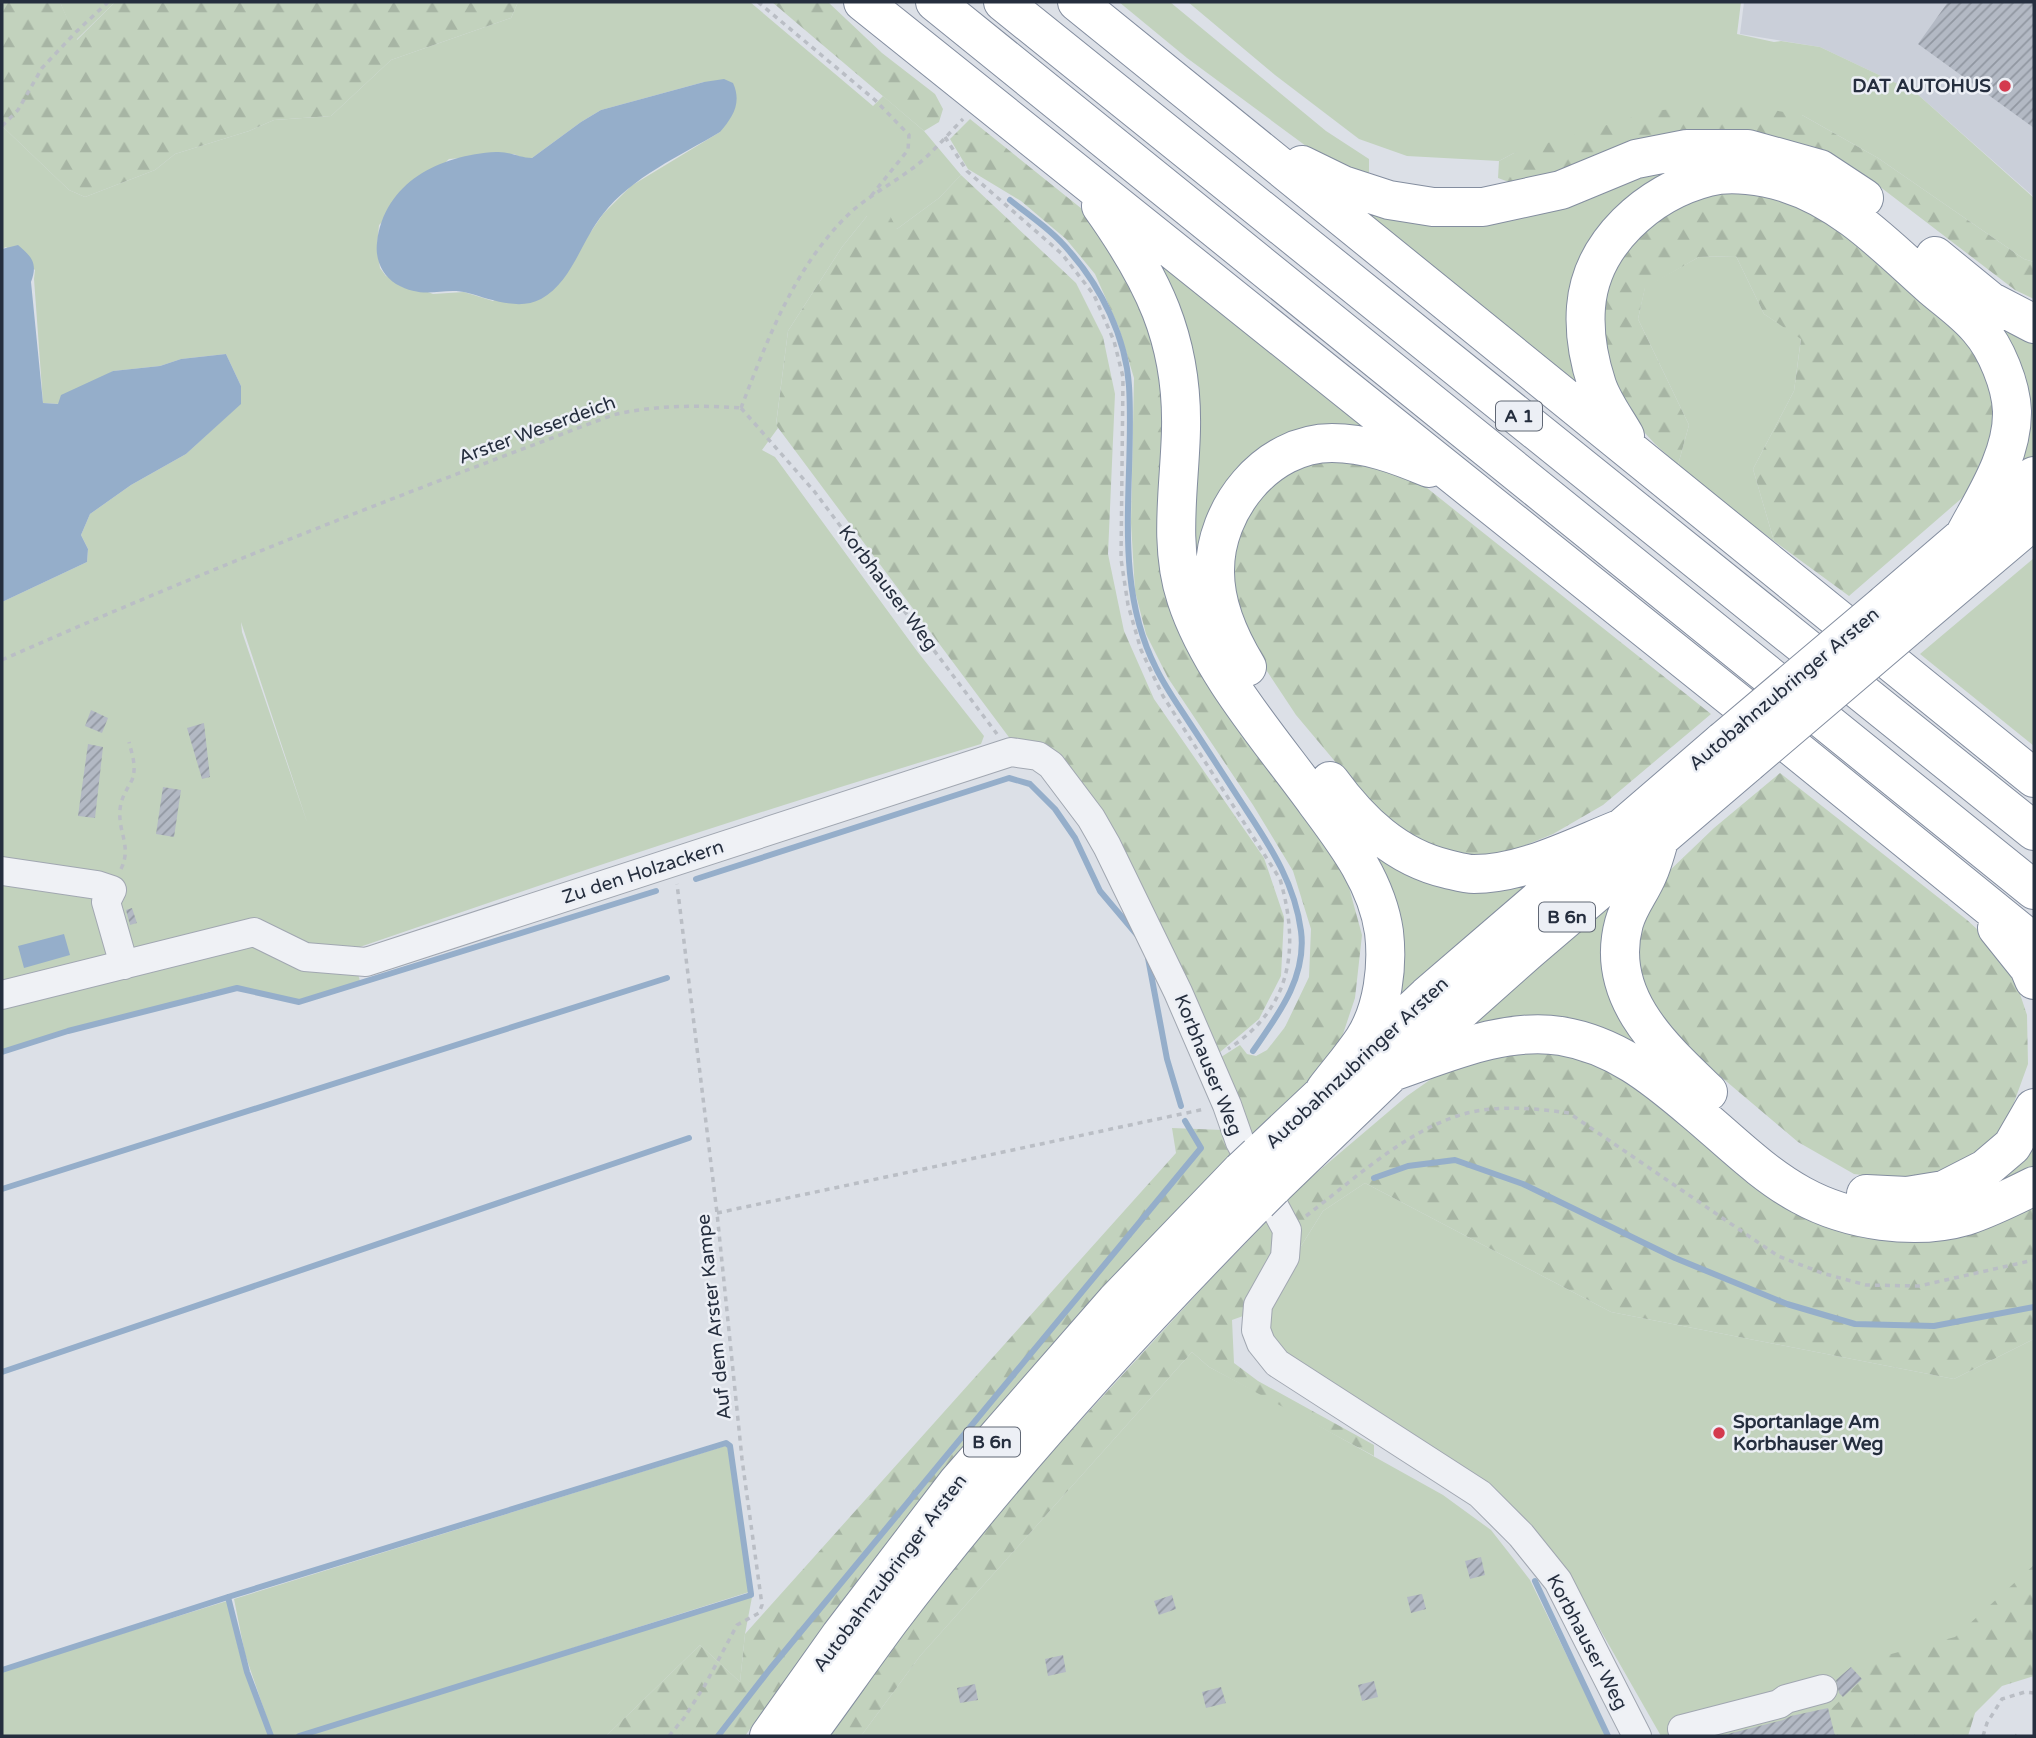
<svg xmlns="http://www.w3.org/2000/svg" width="2036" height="1738" font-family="'Varela Round',sans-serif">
	<defs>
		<pattern id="forest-firs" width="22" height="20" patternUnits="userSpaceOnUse" patternTransform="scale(1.75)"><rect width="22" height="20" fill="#c2d2bd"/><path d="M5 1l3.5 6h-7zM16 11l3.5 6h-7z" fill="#a7b5a4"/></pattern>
		<pattern id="building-hatch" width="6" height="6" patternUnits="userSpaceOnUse" patternTransform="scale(1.75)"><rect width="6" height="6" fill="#b3b9c4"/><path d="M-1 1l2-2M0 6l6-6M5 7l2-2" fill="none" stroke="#9197a1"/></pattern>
	</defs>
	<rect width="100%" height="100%" fill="#dce0e7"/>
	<path fill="#cacfd9" d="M1744,2H2034V197L1915,92L1820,47L1740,34Z"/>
	<path fill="#c2d2bd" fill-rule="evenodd" d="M60,2H115L76,40Z
		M518,2H750L873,106L883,96L924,131L961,175L939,198L897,229L867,216L842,247L788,331L776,424L778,428L762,450L775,457L917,651L984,736L981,744C769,807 560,878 351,950L360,981L299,1000L237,987L212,991L2,1050V602L87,562L88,549L81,535L90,514L131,485L186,454L240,404L241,386L226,354L181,359L160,366L113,371L59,404L43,403L34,279L35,270L6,247L2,249V126L69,190L85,197L155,170L175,154L249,131L274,120L331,116L391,60L511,18ZM704,82L720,132L631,186L603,214L581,246L493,301L464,292L433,294L386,276L380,268L377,247L379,225L449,159L514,154L522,158H532L581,122L601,110ZM241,622L307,822L242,632Z
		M1119,2H1170L1326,131L1369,159V173L1356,175L1306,146L1187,58Z
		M1188,2H1741L1737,34L1774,42L1781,41L1820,47L1915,92L2034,198V262L2024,259L1878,158L1802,115L1514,153L1499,161L1407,156L1359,139L1275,75Z
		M1665,162L1674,175L1603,412L1323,188L1388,211Z
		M1135,233L1400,447L1234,666L1338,811L1541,874L1392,1009L1395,942L1207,628Z
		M1736,256L1764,314L1801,338L1794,391L1753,469L1774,541L1707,491L1678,465L1689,425L1638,319L1645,287L1699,257Z
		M1952,283L2034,333V460L2001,489Z
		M2034,558V746L1920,654Z
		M1625,886L1609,956L1731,1124L1808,1182L1857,1201L2034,1126V1173L2008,1187L1866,1207L1464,1034Z
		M1365,1183L1611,1312L1954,1379L2034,1339V1570L1862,1736H1661L1562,1563L1490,1487L1276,1354L1265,1327L1271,1306L1293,1259L1323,1211Z
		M1192,1352L1209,1367L1287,1408L1443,1495L1491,1530L1530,1580L1606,1736H861L920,1656Z
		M725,1446L728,1447L749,1592L295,1736H273L245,1654L234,1599Z
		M752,1597L745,1634L740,1682L700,1645L606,1736H304Z
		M227,1601L239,1651L270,1736H2V1671Z"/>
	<path fill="url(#forest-firs)" d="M2,2H60L77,40L115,2H518L511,18L391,60L331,116L274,120L249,131L175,154L155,170L85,197L69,190L2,126Z
		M772,2H828L882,53L935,94L943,109L939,122L924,131Z
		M1731,103L1802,115L1878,158L2024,259L2034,262V299L2015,290L1879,186L1815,147L1767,135L1517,185L1498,178L1499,161L1514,153L1653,111Z
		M970,119L1082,209L1119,252L1143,296L1167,387L1163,472L1292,798L1347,880L1362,935L1355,998L1342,1037L1323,1066L1279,1112L1248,1141L1218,1059L1240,1045L1247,1054L1256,1056L1267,1050L1285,1027L1309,977L1311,929L1293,871L1253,805L1168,678L1146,634L1135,591L1131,523L1134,378L1119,328L1095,274L1066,239L1021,201L968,169L950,139Z
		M961,175L1076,283L1103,337L1115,394L1108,554L1124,631L1154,699L1264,858L1284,917L1281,976L1259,1019L1219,1053L1209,1037L1157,915L1115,839L1069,766L1041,743L1014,744L776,425L788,331L842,247L867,216L888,212L897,229L939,198Z
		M1742,186L1833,218L1965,330L1999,408L1984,472L1962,498L1849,596L1774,541L1753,469L1794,391L1801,339L1764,314L1736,256L1699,257L1645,288L1638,319L1689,425L1678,465L1655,444L1622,408L1602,371L1606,267L1670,203Z
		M1332,459L1373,463L1422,484L1711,714L1603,805L1553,834L1504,854L1450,857L1385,821L1296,715L1259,659L1235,614L1232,529L1290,467Z
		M1780,773L1967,920L1988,939L2012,970L2027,1015L2028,1064L2008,1119L1984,1149L1938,1174L1900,1180L1854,1174L1798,1142L1662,1027L1636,963L1641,921L1666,874L1714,828Z
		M1535,1048L1620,1070L1785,1202L2034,1201V1339L1954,1379L1611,1312L1365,1183L1323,1211L1293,1259L1271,1306L1232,1320L1234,1363L1258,1381L1374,1445V1456L1209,1367L1192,1352L920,1656L861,1736H826L919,1609L1024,1482L1207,1283L1301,1186L1407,1096L1451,1065Z
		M1172,1128L1223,1130L1234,1157L999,1410L860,1577L745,1736H606L700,1645L740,1682L745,1634L1176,1153Z
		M2034,1565V1676L2002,1686L1975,1713L1968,1736H1837L1830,1710L1863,1679L1850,1665L1955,1637Z"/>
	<path fill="#95aeca" d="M724,79L733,83C742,103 733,117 720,132C680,156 632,177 603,214C581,241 572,282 541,299C519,311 490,299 468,293C443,286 426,301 396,284C382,275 375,259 377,243C384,182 440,155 496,152C509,151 519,158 532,158L581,122L601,110L704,82Z
		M18,245C32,257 38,263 31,282L43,403L58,404L61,395L113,371L160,366L181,359L226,354L241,386V404L186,454L131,485L90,514L81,535L88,549L87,562L2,602V249Z
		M64,934L70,955L24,968L18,946Z"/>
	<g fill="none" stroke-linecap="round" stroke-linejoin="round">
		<path stroke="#95aeca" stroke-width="6" d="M1010,200C1030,216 1054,232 1070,252C1101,287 1126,338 1129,386C1135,480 1111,580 1156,668C1165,687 1178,705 1189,722C1209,752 1228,782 1247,811C1272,849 1295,885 1301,931C1307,977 1278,1015 1253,1051
			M696,879L1009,778L1030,784L1055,809L1075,838L1100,891L1138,936
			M1148,958L1167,1059L1181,1106
			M2,1052L68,1031L237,988L299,1002L656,891
			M1374,1178L1408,1166L1455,1160L1523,1184L1675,1258L1787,1304L1855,1324L1934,1326L2034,1307
			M2,1189L667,978
			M2,1372L689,1138
			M1535,1581L1608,1736
			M228,1597L247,1672L271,1736
			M2,1670L228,1597L726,1443L730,1446L751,1594
			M299,1736L751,1595
			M718,1736L770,1669L1201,1148L1185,1121"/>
	</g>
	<path fill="url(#building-hatch)" d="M1948,2H2034V128L1918,44Z
		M91,710L108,718L102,733L85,726Z
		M204,723L210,777L202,779L187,728Z
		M88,744L103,747L95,818L78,816Z
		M163,787L181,790L174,837L156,834Z
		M132,908L137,923L130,925L126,910Z
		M1481,1557L1485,1575L1470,1579L1465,1561Z
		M1422,1594L1426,1609L1411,1613L1407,1597Z
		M1172,1595L1176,1609L1159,1615L1154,1601Z
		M1063,1655L1066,1672L1048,1676L1045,1659Z
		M1851,1667L1862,1679L1843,1697L1839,1693L1836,1680Z
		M1374,1681L1378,1697L1362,1701L1358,1685Z
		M975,1684L978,1700L960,1703L957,1688Z
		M1221,1687L1226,1703L1206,1708L1202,1692Z
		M1828,1708L1835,1736H1720L1783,1720L1791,1716Z"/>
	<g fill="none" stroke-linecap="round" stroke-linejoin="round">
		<g stroke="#a1a7b1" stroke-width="30">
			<path id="minor" d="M2,871L97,885L112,890L106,902L124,965
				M2,995L254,932L305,957L366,962L1011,752L1038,756L1051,765L1091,818L1107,846L1178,992L1227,1105L1240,1142L1287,1230L1285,1257L1258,1305L1256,1330L1261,1343L1277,1363L1480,1494L1521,1535L1558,1581L1637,1736
				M1684,1736L1682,1729L1779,1704L1786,1699L1823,1689"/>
		</g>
		<g stroke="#838d9f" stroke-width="40">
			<path id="highway" d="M863,2L1747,710L2034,943
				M935,2L2034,890
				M1003,2L2034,831
				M1077,2L2034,778
				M1302,165L1343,185L1389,200L1433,207H1483L1561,190L1636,159L1687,149H1748L1820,169L1864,198
				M1101,206C1152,278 1183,338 1181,429C1180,484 1168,544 1186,598C1209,670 1271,740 1316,802C1345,841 1377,882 1384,932C1388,966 1383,1009 1364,1039C1352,1057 1338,1073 1325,1090
				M1935,256L1990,301L2034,324
				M1625,436C1616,420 1603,403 1597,385C1589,361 1584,333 1586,307C1591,243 1649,192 1708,177C1732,171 1763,176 1786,183C1844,201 1888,248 1932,287C1947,300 1966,313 1979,329C1996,348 2011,385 2012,411C2013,456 1983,500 1963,538
				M1885,604L2034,476
				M1910,625L2034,520
				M1247,667C1230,639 1215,606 1215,572C1214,510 1266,443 1332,443C1366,443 1398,455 1429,468
				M1330,781C1360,822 1396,857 1447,869C1456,871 1465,874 1474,874C1524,874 1576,846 1622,828
				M1660,838C1656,850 1653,863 1648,874C1641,891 1629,905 1624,923C1604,996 1661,1047 1708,1092
				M1997,928L2029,968L2034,980
				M1392,1072C1445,1054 1504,1027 1561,1036C1615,1045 1653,1076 1693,1110C1728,1139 1762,1174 1801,1195C1848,1221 1915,1231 1966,1216C1990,1208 2012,1197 2034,1186
				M1258,1155L1427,996L1723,741
				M1273,1187L1392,1072L1528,951L1748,763
				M1866,1194L1907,1196L1944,1190L1985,1169L2012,1146L2034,1108
				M769,1736L840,1636L957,1483L1116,1301L1241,1171
				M806,1736C834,1698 862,1658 890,1620C1002,1472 1128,1334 1258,1202"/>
		</g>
		<path stroke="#babec5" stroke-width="3.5" stroke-dasharray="5 5" stroke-linecap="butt" d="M758,2L875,100L909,135L908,150L871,196
			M2,126L18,110L42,68L76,32L108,2
			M945,137L967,171L1062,254L1094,295L1114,341L1123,377L1121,559L1128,605L1141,650L1163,696L1280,879C1300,948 1292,1008 1228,1049
			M741,408L814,491L997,734
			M741,408C768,338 795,265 851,212C869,196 893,183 913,168C931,155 947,135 963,119
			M2,660C202,571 407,492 613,415C654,405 699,405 741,408
			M121,869C132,846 118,833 120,810C121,797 127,790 132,780C137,767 132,754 129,742
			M717,1213L1205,1109
			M1306,1216C1352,1181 1402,1134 1457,1116C1493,1104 1532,1108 1569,1113L1778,1256L1822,1273L1866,1285L1919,1286L2034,1260
			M669,1736L684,1718L705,1685L737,1625L759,1613L762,1605L742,1459L717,1213L677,884
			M1983,1736L1987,1723L2002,1699L2025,1692L2034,1693
			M2016,1736L2017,1735"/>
		<use href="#minor" stroke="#eff1f5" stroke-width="28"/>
		<use href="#highway" stroke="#fff" stroke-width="38"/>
		<g stroke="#838d9f" stroke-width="40" stroke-linecap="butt">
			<path id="highway-bridge" d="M1723,741L1885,604
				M1748,763L1910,625
				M1241,1171L1258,1155
				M1258,1202L1273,1187"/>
		</g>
		<use href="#highway-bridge" stroke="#fff" stroke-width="38"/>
	</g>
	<g fill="#d4394e" stroke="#eceff5" stroke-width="2.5">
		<circle cx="2005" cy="86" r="7"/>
		<circle cx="1719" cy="1433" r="7"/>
	</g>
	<g text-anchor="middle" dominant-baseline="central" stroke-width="5" stroke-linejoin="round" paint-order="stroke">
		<g fill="#eceff5" stroke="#616875" stroke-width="2">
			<rect x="1496" y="401.5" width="46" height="29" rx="5"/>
			<rect x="1539" y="902.5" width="56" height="29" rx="5"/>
			<rect x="964" y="1427.5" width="56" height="29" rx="5"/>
		</g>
		<g font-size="18" font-weight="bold" fill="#252e3e">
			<text x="1519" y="416">A 1</text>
			<text x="1567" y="917">B 6n</text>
			<text x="992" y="1442">B 6n</text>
		</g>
		<g font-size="19" font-weight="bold" fill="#252e3e" stroke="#eceff5" text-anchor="end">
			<text x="1991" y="86">DAT AUTOHUS</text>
			<text x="1733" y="1422" text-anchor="start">Sportanlage Am<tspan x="1733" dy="22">Korbhauser Weg</tspan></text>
		</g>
		<g font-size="19" fill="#252e3e" stroke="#eceff5">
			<text transform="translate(537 430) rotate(-20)">Arster Weserdeich</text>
			<text transform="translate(888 588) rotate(53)">Korbhauser Weg</text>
			<text transform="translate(1784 689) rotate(-40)">Autobahnzubringer Arsten</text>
			<text transform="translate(643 872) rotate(-18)">Zu den Holzackern</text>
			<text transform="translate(1357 1063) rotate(-43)">Autobahnzubringer Arsten</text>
			<text transform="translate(1208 1065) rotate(68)">Korbhauser Weg</text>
			<text transform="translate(714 1317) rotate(-96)">Auf dem Arster Kampe</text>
			<text transform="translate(890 1573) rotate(-53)">Autobahnzubringer Arsten</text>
			<text transform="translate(1587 1642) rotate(62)">Korbhauser Weg</text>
		</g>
	</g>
	<rect width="2036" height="1738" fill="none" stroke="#252e3e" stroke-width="7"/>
</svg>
